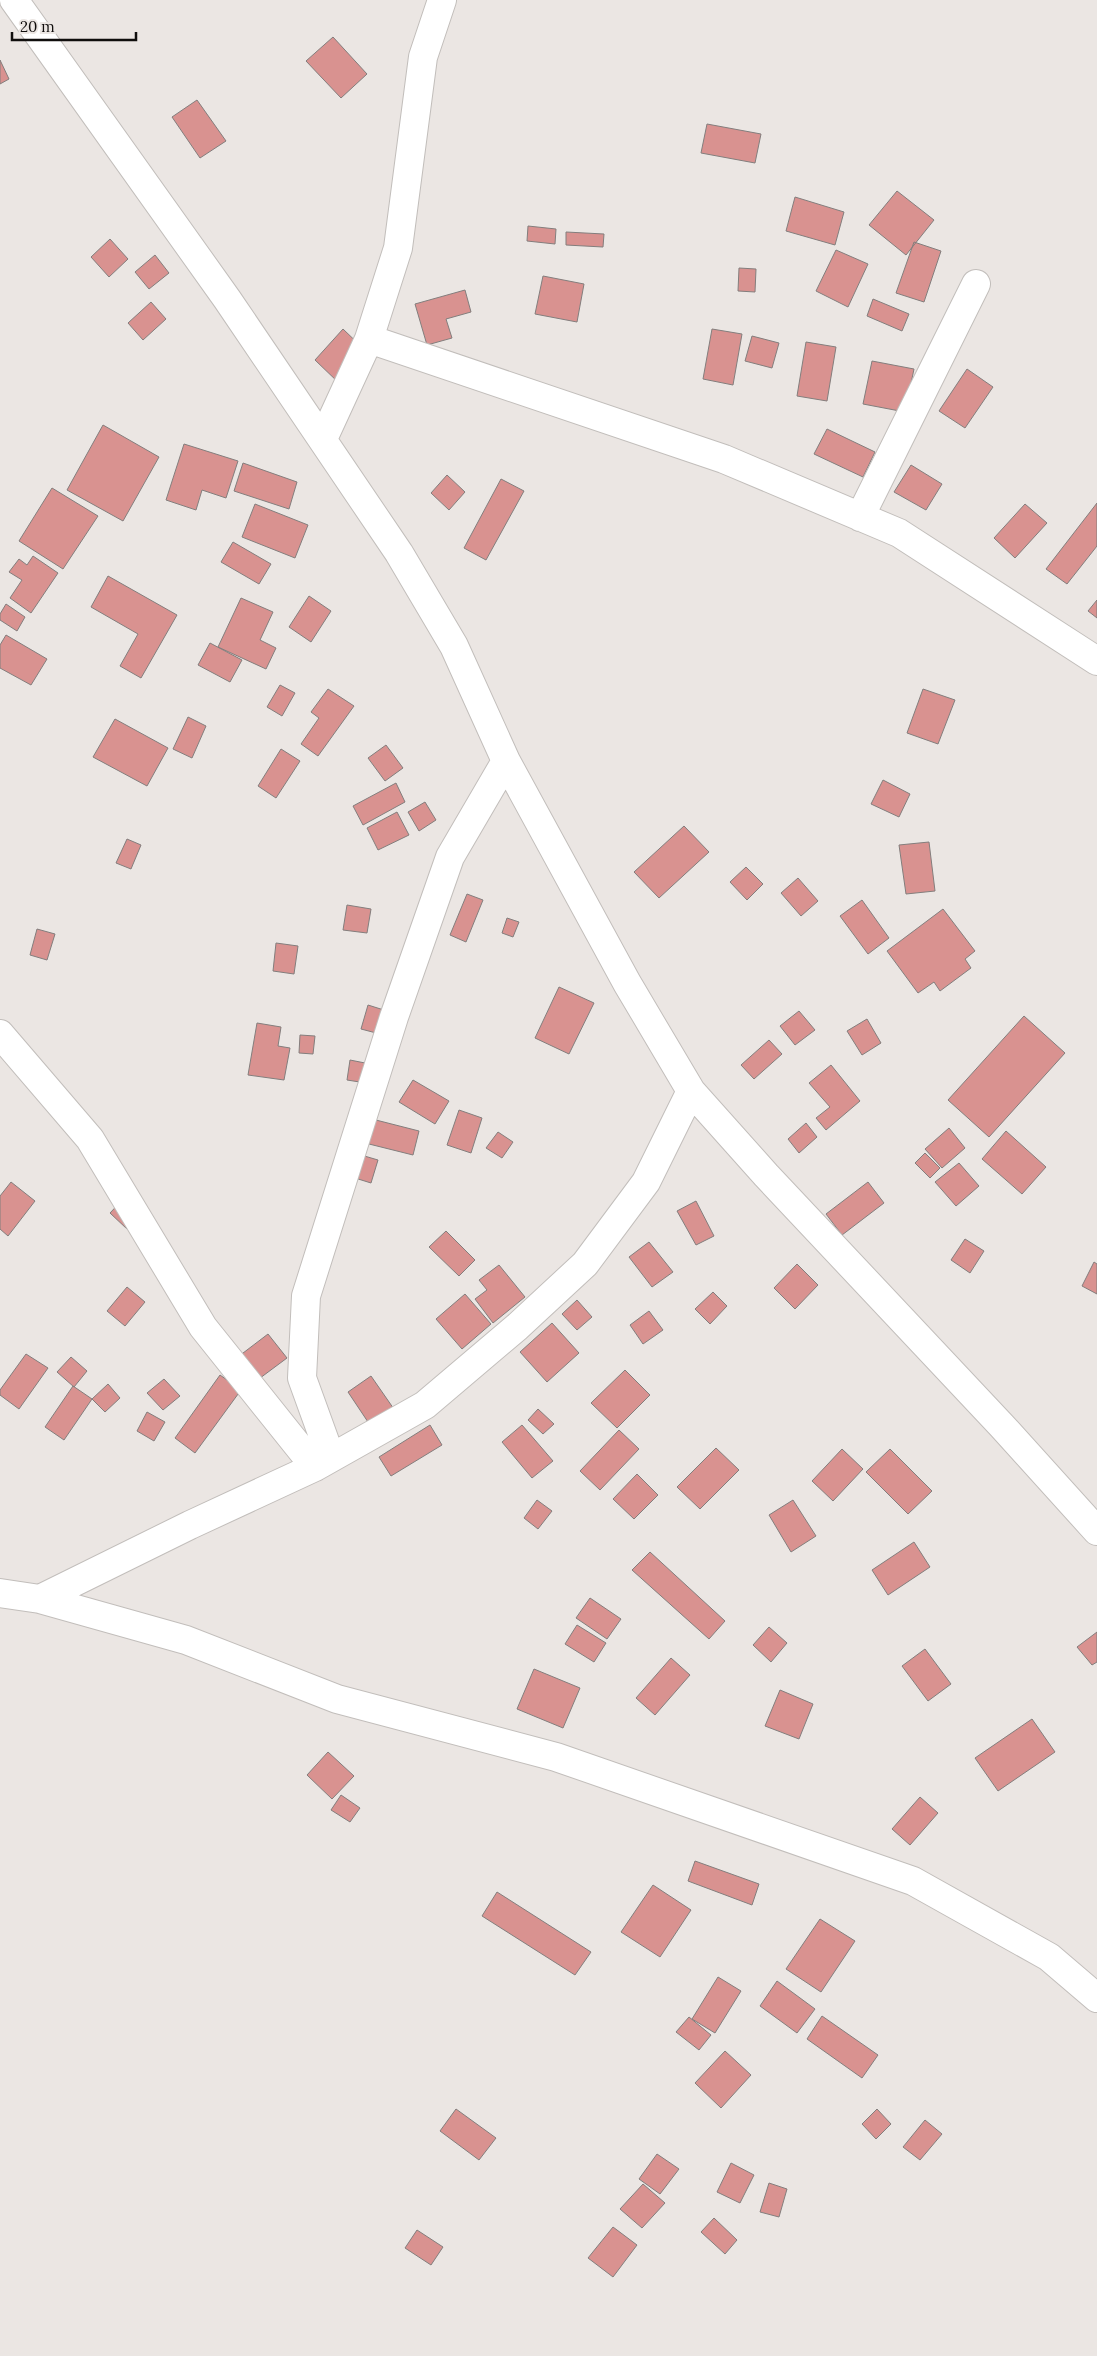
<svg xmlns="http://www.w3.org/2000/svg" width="1097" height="2356" font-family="Lora,serif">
	<rect width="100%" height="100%" fill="#ebe6e3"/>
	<path fill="#d99290" stroke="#837e7d" d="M333,37L367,74L341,98L306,61Z
		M0,60L9,79L0,84Z
		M197,100L226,141L200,158L172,117Z
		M707,124L761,134L755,163L701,153Z
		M897,191L934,220L906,255L869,225Z
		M795,197L844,212L835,245L786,231Z
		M528,226L556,229L555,244L527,241Z
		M566,232L604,234L603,247L566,245Z
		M110,239L128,259L109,277L91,257Z
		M914,242L941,251L924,302L896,293Z
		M836,250L868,264L848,307L816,291Z
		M155,255L169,273L149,289L135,272Z
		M739,268L756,269L755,292L738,291Z
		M543,276L584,284L577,322L535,314Z
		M465,290L471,312L446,319L452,338L427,345L415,304Z
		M873,299L909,314L902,331L867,316Z
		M151,302L166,319L143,340L128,323Z
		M343,329L368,353L340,384L315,360Z
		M712,329L742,334L733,385L703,379Z
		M752,336L779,343L772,368L745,361Z
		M806,342L836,347L827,401L797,396Z
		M872,361L914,369L905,412L863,404Z
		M967,369L993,387L965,428L939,411Z
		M103,425L159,457L123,521L67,490Z
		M827,429L875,452L863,477L814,454Z
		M184,444L238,461L226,498L202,490L196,510L166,500Z
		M243,463L297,482L289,509L234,491Z
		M911,465L942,484L926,510L894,492Z
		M447,475L465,492L449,510L431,493Z
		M501,479L524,491L486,560L464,548Z
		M52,488L98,516L63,569L19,541Z
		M1097,503V546L1067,584L1046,569Z
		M255,504L308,525L295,558L242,537Z
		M1025,504L1047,523L1015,558L994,538Z
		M233,542L271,564L259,584L221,562Z
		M33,556L58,573L31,613L10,598L22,580L9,572L19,559L27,565Z
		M108,576L177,615L141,678L120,666L138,634L91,607Z
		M309,596L331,611L311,642L289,627Z
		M241,598L273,612L260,640L276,648L266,669L218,647Z
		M1097,600V618L1088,611Z
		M6,604L25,617L17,631L0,620V614Z
		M6,635L47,659L31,685L0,668V645Z
		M210,643L242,660L230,682L198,665Z
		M280,685L295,693L282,716L267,707Z
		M328,689L354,706L318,756L301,744L319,718L311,712Z
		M923,689L955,700L938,744L907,733Z
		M188,717L206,726L192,758L173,749Z
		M115,719L168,748L147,786L93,757Z
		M386,745L403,768L385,781L368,758Z
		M281,749L300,761L276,798L258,786Z
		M883,780L910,794L899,817L871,804Z
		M396,783L405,802L363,825L353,806Z
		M425,802L436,820L419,831L408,812Z
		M397,812L409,835L378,850L367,828Z
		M684,826L709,852L659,898L634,872Z
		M127,839L141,845L131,869L116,863Z
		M929,842L935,891L906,894L899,845Z
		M746,867L763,884L747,900L730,882Z
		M798,878L818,901L801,916L781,893Z
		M467,894L483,900L466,942L450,935Z
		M862,900L889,938L868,954L840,916Z
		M347,905L371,909L367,933L343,930Z
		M943,909L975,951L965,959L971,968L940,991L934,982L918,993L887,951Z
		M507,918L519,922L513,937L502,933Z
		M37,929L55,934L47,960L30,955Z
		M276,943L298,946L294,974L273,971Z
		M559,987L594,1003L569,1054L535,1038Z
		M368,1005L387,1011L380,1034L361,1029Z
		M799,1011L815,1030L795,1045L780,1026Z
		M1024,1016L1065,1053L989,1137L948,1100Z
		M867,1019L881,1043L862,1055L847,1031Z
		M257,1023L281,1027L278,1046L290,1048L284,1080L248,1075Z
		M300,1035L315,1036L313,1054L299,1053Z
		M769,1040L782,1054L754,1079L741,1065Z
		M350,1060L370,1064L366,1083L347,1080Z
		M831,1065L860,1101L826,1130L816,1118L830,1107L809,1083Z
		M413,1080L449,1101L435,1124L399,1102Z
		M459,1110L482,1118L471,1153L447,1145Z
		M372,1119L419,1131L413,1155L365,1143Z
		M806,1123L817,1137L799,1153L788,1139Z
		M949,1128L965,1148L942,1168L925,1149Z
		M1006,1131L1046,1167L1022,1194L982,1159Z
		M498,1132L513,1142L502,1158L486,1148Z
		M925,1153L940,1168L930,1178L915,1163Z
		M361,1155L378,1160L371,1183L355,1178Z
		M959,1163L979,1186L956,1206L935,1182Z
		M11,1182L35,1201L8,1236L0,1229V1196Z
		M868,1182L884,1203L842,1235L826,1214Z
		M126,1196L143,1212L127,1229L110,1213Z
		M696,1201L714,1236L696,1245L677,1211Z
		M446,1231L475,1260L459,1276L429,1247Z
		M965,1239L984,1251L970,1273L951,1260Z
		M649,1242L673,1272L652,1287L629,1257Z
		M1094,1262L1097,1264V1294L1082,1286Z
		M797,1264L818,1285L795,1309L774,1288Z
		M499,1265L525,1297L493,1323L475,1299L487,1290L479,1280Z
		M127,1287L145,1302L125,1326L107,1311Z
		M713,1292L727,1306L710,1324L695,1309Z
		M465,1294L491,1324L462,1349L436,1319Z
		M577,1300L592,1317L577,1330L562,1314Z
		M649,1311L663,1330L643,1344L630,1325Z
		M552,1323L579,1353L547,1382L520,1352Z
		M268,1334L287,1358L244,1390L226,1366Z
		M26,1354L48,1368L19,1409L0,1395V1390Z
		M71,1357L87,1371L74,1387L57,1372Z
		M625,1370L650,1395L617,1428L591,1403Z
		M220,1375L241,1390L195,1453L175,1438Z
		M371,1376L396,1412L372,1428L348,1392Z
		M164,1379L180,1396L163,1410L147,1393Z
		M108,1384L120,1398L105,1412L92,1399Z
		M73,1386L92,1399L64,1440L45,1427Z
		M538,1409L554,1424L543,1434L528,1420Z
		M147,1412L165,1422L154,1441L137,1431Z
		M430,1425L442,1445L391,1476L379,1457Z
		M522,1425L553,1461L532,1478L502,1442Z
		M619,1430L639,1449L600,1490L580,1471Z
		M716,1448L739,1470L700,1509L677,1487Z
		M842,1449L863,1469L833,1501L812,1481Z
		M890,1449L932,1491L908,1514L866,1472Z
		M637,1474L658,1495L634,1519L613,1499Z
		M537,1500L552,1511L538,1529L524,1518Z
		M793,1500L816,1536L791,1552L769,1515Z
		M914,1542L930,1567L888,1595L872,1570Z
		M650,1552L725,1621L709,1639L632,1570Z
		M590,1598L621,1619L607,1639L576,1618Z
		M577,1625L606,1643L594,1662L565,1644Z
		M769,1627L787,1643L771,1662L753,1645Z
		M1097,1632V1662L1092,1665L1077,1647Z
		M925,1649L951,1684L928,1701L902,1666Z
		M671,1658L690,1675L655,1715L636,1698Z
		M534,1669L580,1688L563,1728L517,1709Z
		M780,1690L813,1704L799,1739L765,1726Z
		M1032,1719L1055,1752L998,1791L975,1758Z
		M328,1752L354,1776L332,1799L307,1775Z
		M341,1795L360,1808L350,1822L331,1810Z
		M920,1797L938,1813L910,1845L892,1829Z
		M695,1861L759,1884L752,1905L688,1881Z
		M653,1885L691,1910L660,1957L621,1932Z
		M497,1892L591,1952L575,1975L482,1916Z
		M820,1919L855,1941L821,1992L786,1969Z
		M718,1977L741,1991L715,2033L692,2019Z
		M777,1981L815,2009L797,2033L760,2006Z
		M822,2016L878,2055L862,2078L807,2039Z
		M689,2017L711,2035L699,2050L676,2032Z
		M725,2051L751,2075L721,2108L695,2083Z
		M456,2109L496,2138L479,2160L440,2131Z
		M877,2109L891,2124L876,2139L862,2124Z
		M925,2120L942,2134L920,2160L903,2147Z
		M657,2154L679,2169L660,2194L639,2179Z
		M731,2163L754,2175L740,2203L717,2192Z
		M769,2183L787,2189L779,2217L760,2212Z
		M643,2184L665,2203L642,2228L620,2209Z
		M714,2218L737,2240L725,2254L701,2232Z
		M613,2227L637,2245L613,2277L588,2258Z
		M417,2230L443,2247L431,2265L405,2248Z"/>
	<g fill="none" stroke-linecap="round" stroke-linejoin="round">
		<g stroke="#c2bebb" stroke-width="30">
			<path id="minor" d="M14,0L227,299L399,553L454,646L506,761L627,983L691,1091L766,1175L1002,1426L1097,1531
				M369,339L724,459L899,533L1097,661
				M323,439L369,339L398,248L423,57L442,0
				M860,517L976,284
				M0,1034L90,1139L203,1327L315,1467
				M331,1458L302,1378L306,1296L394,1017L450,857L506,761
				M0,1593L40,1599L186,1640L337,1699L556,1757L913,1881L1049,1957L1097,1998
				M40,1599L190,1525L315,1467L425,1405L517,1327L585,1264L646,1182L691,1091"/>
		</g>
		<use href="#minor" stroke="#fff" stroke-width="28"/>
	</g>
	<path d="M12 32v8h124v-8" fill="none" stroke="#100e0d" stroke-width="2.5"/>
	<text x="20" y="32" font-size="15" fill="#100e0d" stroke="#ebe6e3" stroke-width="4" paint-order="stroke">20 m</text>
</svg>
